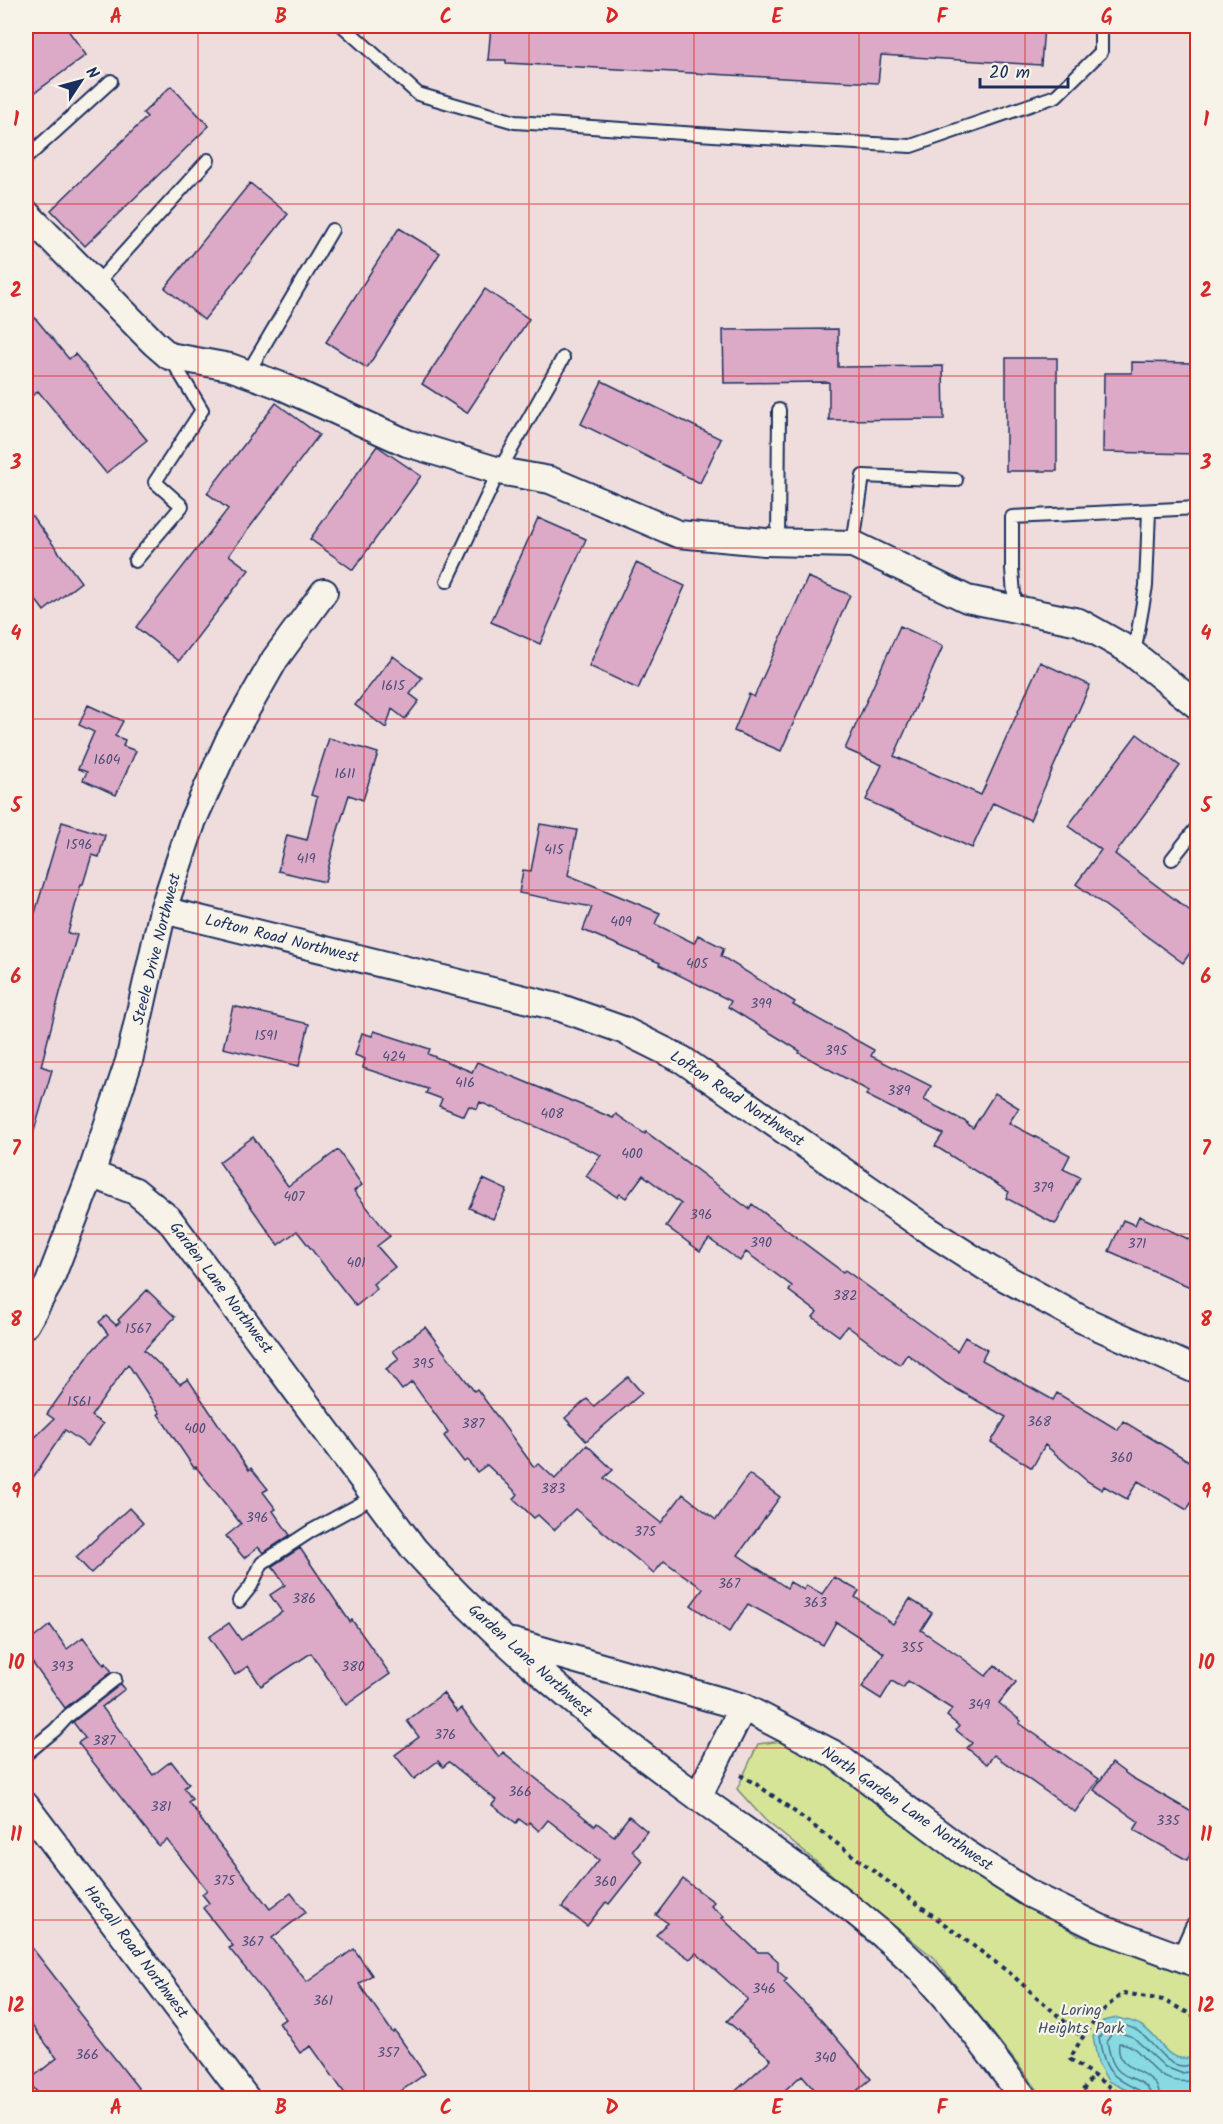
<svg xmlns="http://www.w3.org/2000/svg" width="1223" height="2124" font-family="Kalam,sans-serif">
	<rect width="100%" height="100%" fill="#efddde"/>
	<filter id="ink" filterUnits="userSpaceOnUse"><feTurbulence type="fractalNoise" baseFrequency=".0167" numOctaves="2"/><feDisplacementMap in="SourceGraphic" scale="12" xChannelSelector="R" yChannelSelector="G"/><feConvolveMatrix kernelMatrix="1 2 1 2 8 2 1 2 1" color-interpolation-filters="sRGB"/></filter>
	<g filter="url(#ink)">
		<path fill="#d6e497" stroke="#788a7a" stroke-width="1.5" d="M782,1741L836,1767L960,1863L1078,1935L1197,1979V2098H1044L934,1958L765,1820L737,1789L758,1744Z"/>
		<path fill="#88dae1" stroke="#5c96ad" stroke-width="1.5" d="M1117,2018C1125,2020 1134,2021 1140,2025C1166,2040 1161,2064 1197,2057V2098H1143L1108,2081L1098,2063L1093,2037L1103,2021Z"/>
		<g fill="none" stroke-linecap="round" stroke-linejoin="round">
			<path stroke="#477392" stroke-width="1.5" d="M1143,2098L1140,2091C1110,2075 1105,2073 1099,2038L1107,2027C1147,2015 1155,2065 1183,2066C1188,2066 1193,2064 1198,2063
				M1151,2098C1150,2080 1131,2081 1120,2072C1111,2065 1109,2051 1107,2041L1112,2033L1118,2032L1133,2037L1165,2067L1181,2073L1198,2071
				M1160,2098C1159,2066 1114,2076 1119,2043C1149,2044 1146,2090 1198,2080"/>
		</g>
		<path fill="#dcaac7" stroke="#1b2f5e" stroke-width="1.5" d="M36,26H65L86,55L26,99V33Z
			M491,26H1044L1041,65L881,55L878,83L506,63V60H488Z
			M171,86L209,126L85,246L51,210L147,117L143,113Z
			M250,183L288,214L204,320L165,288Z
			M399,228L440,253L367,368L326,342Z
			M485,289L529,319L467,413L422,384Z
			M26,307L69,359L75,354L147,440L106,473L38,391L26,401Z
			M838,329V367L943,366L944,419L829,420V382L724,383L723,330Z
			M1006,358H1057V471H1006Z
			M1132,362L1197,363V454L1103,452L1104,373H1132Z
			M602,381L721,439L700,483L581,424Z
			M276,403L319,435L229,555L249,570L179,661L136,627L228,509L207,493Z
			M377,446L421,476L353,570L310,539Z
			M26,508L81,582L44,611L26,587Z
			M538,518L586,539L540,644L491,622Z
			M636,563L685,586L638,689L589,666Z
			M808,577L850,595L781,751L734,731L749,694L754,697Z
			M900,626L943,646L894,756L981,795L1040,662L1090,685L1030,820L993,803L972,848L866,800L882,765L845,749Z
			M393,656L422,678L410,694L419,701L405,719L392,709L386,728L355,705Z
			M88,705L123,721L115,736L125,740L123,746L136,751L116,795L83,780L87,772L78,769L94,732L79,725Z
			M1137,734L1180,766L1115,854L1197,916V943L1183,963L1076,884L1101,850L1068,826Z
			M329,738L378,753L363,800L349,795L337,833L325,882L278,871L287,835L307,840L317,797L311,795Z
			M62,822L105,835L99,857L92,855L83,884H81L68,933L77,935L60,993L41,1066L52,1070L32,1138L26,1137V910L35,913Z
			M540,824L577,830L568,875L660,913L655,924L694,943L698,935L724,948L721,956L795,1002L793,1005L874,1050L871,1056L931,1086L924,1100L968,1123L967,1124L973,1128L995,1093L1019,1108L1009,1123L1070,1155L1063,1169L1080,1177L1057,1222L1055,1224L1006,1198L1009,1192L935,1146L943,1134L866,1095L869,1091L799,1053L800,1051L728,1007L731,1001L659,965L660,963L583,930L592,907L519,893L523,870L531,871Z
			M233,1006L309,1024L299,1066L223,1048Z
			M374,1031L430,1049L428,1054L472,1072L477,1062L613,1118L616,1114L645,1134L646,1132L749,1209L752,1204L843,1272L845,1270L957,1351L965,1337L987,1350L982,1360L1053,1400L1057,1393L1118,1430L1123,1421L1197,1466V1492L1187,1510L1138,1481L1127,1499L1104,1486L1102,1490L1087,1481L1045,1445L1032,1468L991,1442L1006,1417L946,1383L907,1354L900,1365L847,1326L839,1336L813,1317L817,1312L789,1291L792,1286L746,1252L740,1261L709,1239L700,1251L666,1226L681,1204L643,1175L626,1198L620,1194L617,1197L586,1176L601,1155L480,1102L477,1109L469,1106L464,1116L439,1106L442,1099L426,1093L428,1089L363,1068L365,1059L355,1055L362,1033L372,1036Z
			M253,1137L288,1186L338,1150L362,1185L354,1191L390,1236L377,1246L395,1267L373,1284L377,1289L356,1306L297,1231L278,1245L219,1162Z
			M483,1179L507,1190L493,1219L469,1208Z
			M1139,1216L1197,1243V1290L1109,1251L1123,1220L1135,1225Z
			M147,1290L175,1317L144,1350L180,1384L188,1379L249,1470L251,1468L268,1489L263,1492L276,1509L273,1511L290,1535L263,1553L258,1547L244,1558L226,1536L241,1524L196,1467L194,1468L158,1414L160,1413L128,1364L91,1416L103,1424L88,1446L65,1430L26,1488V1446L54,1419L47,1414L92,1351L108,1334L99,1322L106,1316L116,1325L120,1322L118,1320Z
			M425,1327L474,1391L477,1389L534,1467L538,1463L555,1479L587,1445L613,1470L604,1478L661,1523L683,1494L716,1520L749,1474L780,1497L738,1555L787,1588L790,1582L804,1590L806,1585L822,1594L834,1577L859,1591L855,1597L893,1624L910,1599L932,1613L921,1630L961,1657L986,1676L995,1665L1016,1682L999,1703L1021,1721L1019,1723L1099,1779L1075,1812L994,1755L987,1764L967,1748L972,1743L956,1730L959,1726L947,1716L952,1709L908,1681L903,1688L892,1681L881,1699L862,1687L884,1653L836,1622L823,1645L748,1604L729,1632L691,1605L703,1589L664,1561L654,1573L575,1509L554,1530L538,1515L534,1518L514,1499L518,1494L487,1465L477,1472L467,1460L464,1462L444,1436L448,1432L412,1382L402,1390L386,1369L399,1359L393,1351Z
			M628,1377L642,1393L586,1441L565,1418L587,1399L594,1406Z
			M129,1508L143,1523L91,1573L76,1557Z
			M300,1548L350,1622L352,1620L390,1674L346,1705L311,1653L261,1686L248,1666L235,1675L209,1637L229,1623L241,1640L282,1612L270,1595L285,1585L272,1566Z
			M50,1625L67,1649L83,1637L104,1665L106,1663L112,1672L65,1708L26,1654V1644Z
			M121,1684L125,1689L102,1707L153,1775L171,1761L189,1784L184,1788L192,1799L188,1802L199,1815L198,1816L270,1909L291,1893L306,1912L272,1938L307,1982L354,1949L372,1975L359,1984L393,2033L395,2031L425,2074L391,2098H348L311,2046L300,2053L279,2023L286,2019L229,1948L233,1946L203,1908L209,1903L202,1894L207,1890L167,1840L159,1846L78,1743L85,1738L73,1722Z
			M443,1693L457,1712L461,1708L499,1757L503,1752L595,1826L597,1823L614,1836L629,1816L647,1831L632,1851L643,1861L609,1904L606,1902L587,1926L562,1907L599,1860L548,1820L539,1831L529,1822L527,1825L519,1819L516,1823L492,1805L496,1800L449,1762L443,1767L438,1761L414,1779L395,1755L419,1737L407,1721Z
			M1112,1763L1131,1777L1197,1815V1841L1187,1860L1134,1830L1139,1822L1094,1790Z
			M683,1879L714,1902L711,1906L724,1916L722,1918L758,1952H768L778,1961V1971L787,1979L784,1982L822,2021L871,2079L848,2098H822L802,2075L776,2098H728L771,2059L727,2021L748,1999L696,1953L690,1959L656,1935L668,1923L656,1915Z
			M26,1940L78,2007L76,2009L146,2098H42L28,2081L57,2058L26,2018Z"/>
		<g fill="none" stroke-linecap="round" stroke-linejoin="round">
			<g stroke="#1b2f5e" stroke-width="16">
				<path id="lane" d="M343,26L418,94L515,122L744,137L911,146L1056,96L1101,52V26
					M26,158L111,81
					M96,284L208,160
					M247,374L332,230
					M778,542L779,410
					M853,544L863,476L956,480
					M135,561L182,506L155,482L202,410L170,357
					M447,581L499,471L563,358
					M1015,608L1012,569V517L1198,508
					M1134,654L1146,586L1149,511
					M1172,859L1198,826
					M239,1601L251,1586L262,1563L311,1531L375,1496
					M26,1754L55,1730L69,1715L115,1679"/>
			</g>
			<g stroke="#1b2f5e" stroke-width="30">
				<path id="street" d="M26,213L154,343L169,356L230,367L279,385L407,443L499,471L550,480L678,534L765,542L853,544L967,599L1079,622L1127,649L1198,706
					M163,910L561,1008L623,1030L683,1060L928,1230L989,1269L1081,1319L1198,1371
					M91,1174L135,1191L169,1219L414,1549C493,1637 590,1718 686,1788C765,1846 848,1899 919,1968C958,2007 990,2055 1024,2098
					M26,1324L49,1283L91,1174L129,1061L163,910L193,820L229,740L275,659L324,592
					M513,1642L743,1707L834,1754L964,1852L1030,1894L1100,1928L1198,1964
					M698,1797L743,1707
					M26,1806L246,2098
					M1185,1959L1198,1930"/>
			</g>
			<path stroke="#1b2f5e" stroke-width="4" stroke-dasharray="4.5 4.5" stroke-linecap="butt" d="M740,1775L756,1784L783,1803L1011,1974L1082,2037
				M1078,2098L1093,2075
				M1125,2098L1070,2059C1084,2033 1099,2010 1124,1993L1163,2000L1198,2018"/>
			<use href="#lane" stroke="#f7f3e8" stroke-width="12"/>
			<use href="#street" stroke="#f7f3e8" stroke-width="26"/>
		</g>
	</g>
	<path fill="none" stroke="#d62828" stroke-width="1.5" stroke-opacity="0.55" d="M198,26V2098M364,26V2098M529,26V2098M694,26V2098M859,26V2098M1025,26V2098M26,204H1198M26,376H1198M26,548H1198M26,719H1198M26,890H1198M26,1062H1198M26,1234H1198M26,1405H1198M26,1576H1198M26,1748H1198M26,1920H1198"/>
	<g text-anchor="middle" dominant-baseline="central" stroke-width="4.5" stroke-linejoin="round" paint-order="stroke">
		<g font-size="14" fill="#4b4e78">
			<text x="393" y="686">1615</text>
			<text x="107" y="760">1604</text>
			<text x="345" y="774">1611</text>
			<text x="79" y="845">1596</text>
			<text x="554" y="850">415</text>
			<text x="306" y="859">419</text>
			<text x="621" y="922">409</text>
			<text x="697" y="964">405</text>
			<text x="761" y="1004">399</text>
			<text x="266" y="1036">1591</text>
			<text x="836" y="1051">395</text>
			<text x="394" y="1057">424</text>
			<text x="465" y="1083">416</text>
			<text x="899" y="1091">389</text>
			<text x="552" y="1114">408</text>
			<text x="632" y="1154">400</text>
			<text x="1043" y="1188">379</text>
			<text x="294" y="1197">407</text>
			<text x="701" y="1215">396</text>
			<text x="761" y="1243">390</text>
			<text x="1137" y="1244">371</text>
			<text x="356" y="1263">401</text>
			<text x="845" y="1296">382</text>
			<text x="138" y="1329">1567</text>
			<text x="423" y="1364">395</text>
			<text x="79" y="1402">1561</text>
			<text x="1039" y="1422">368</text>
			<text x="473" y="1424">387</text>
			<text x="195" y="1429">400</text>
			<text x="1121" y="1458">360</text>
			<text x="553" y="1489">383</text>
			<text x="257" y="1518">396</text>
			<text x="645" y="1532">375</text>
			<text x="729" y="1584">367</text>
			<text x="304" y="1599">386</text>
			<text x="815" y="1603">363</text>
			<text x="912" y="1648">355</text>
			<text x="62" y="1667">393</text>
			<text x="353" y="1667">380</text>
			<text x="979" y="1705">349</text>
			<text x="445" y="1735">376</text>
			<text x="104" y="1741">387</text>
			<text x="520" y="1792">366</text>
			<text x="161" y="1807">381</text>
			<text x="1168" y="1821">335</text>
			<text x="224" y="1881">375</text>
			<text x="605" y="1882">360</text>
			<text x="252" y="1942">367</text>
			<text x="764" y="1989">346</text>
			<text x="323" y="2001">361</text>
			<text x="388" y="2053">357</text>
			<text x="87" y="2055">366</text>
			<text x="825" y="2058">340</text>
		</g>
		<g font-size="16" fill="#1b2f5e" stroke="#f7f3e8">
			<text transform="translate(282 939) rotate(14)">Lofton Road Northwest</text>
			<text transform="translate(157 949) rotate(-76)">Steele Drive Northwest</text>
			<text transform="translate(737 1099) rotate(34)">Lofton Road Northwest</text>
			<text transform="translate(221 1288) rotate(53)">Garden Lane Northwest</text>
			<text transform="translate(530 1661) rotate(42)">Garden Lane Northwest</text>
			<text transform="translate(907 1809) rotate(35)">North Garden Lane Northwest</text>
			<text transform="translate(136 1952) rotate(53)">Hascall Road Northwest</text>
		</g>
		<g font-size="16" fill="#405369" stroke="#f7f3e8">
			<text x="1081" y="2010">Loring<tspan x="1081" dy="18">Heights Park</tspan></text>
		</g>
	</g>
	<rect width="1223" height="2124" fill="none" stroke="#f7f3e8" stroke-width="66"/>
	<g transform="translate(81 81) rotate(54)" stroke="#f7f3e8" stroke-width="4.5" paint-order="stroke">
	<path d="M0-4.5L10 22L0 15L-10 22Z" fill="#1b2f5e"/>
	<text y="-9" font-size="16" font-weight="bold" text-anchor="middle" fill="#1b2f5e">N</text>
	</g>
	<path d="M980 78v9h88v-9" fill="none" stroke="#1b2f5e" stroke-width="3"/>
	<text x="989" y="78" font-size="18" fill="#1b2f5e" stroke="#f7f3e8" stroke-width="4.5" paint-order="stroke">20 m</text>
	<rect x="33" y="33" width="1157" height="2058" fill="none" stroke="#d62828" stroke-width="2"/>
	<g font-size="20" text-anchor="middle" font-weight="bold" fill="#d62828">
		<text x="116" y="23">A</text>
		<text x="281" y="23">B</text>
		<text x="446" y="23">C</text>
		<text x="612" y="23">D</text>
		<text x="777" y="23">E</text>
		<text x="942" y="23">F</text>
		<text x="1107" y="23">G</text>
		<text x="16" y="126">1</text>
		<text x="1206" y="126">1</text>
		<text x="16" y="297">2</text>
		<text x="1206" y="297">2</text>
		<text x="16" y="469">3</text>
		<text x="1206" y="469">3</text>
		<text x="16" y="640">4</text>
		<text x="1206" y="640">4</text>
		<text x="16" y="812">5</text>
		<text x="1206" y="812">5</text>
		<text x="16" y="983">6</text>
		<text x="1206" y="983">6</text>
		<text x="16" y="1155">7</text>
		<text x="1206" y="1155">7</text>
		<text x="16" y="1326">8</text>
		<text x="1206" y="1326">8</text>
		<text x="16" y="1498">9</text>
		<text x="1206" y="1498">9</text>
		<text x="16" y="1669">10</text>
		<text x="1206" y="1669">10</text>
		<text x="16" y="1841">11</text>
		<text x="1206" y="1841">11</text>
		<text x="16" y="2012">12</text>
		<text x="1206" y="2012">12</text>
		<text x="116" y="2114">A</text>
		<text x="281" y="2114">B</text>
		<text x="446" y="2114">C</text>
		<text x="612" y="2114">D</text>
		<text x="777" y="2114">E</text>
		<text x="942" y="2114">F</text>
		<text x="1107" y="2114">G</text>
	</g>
</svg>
